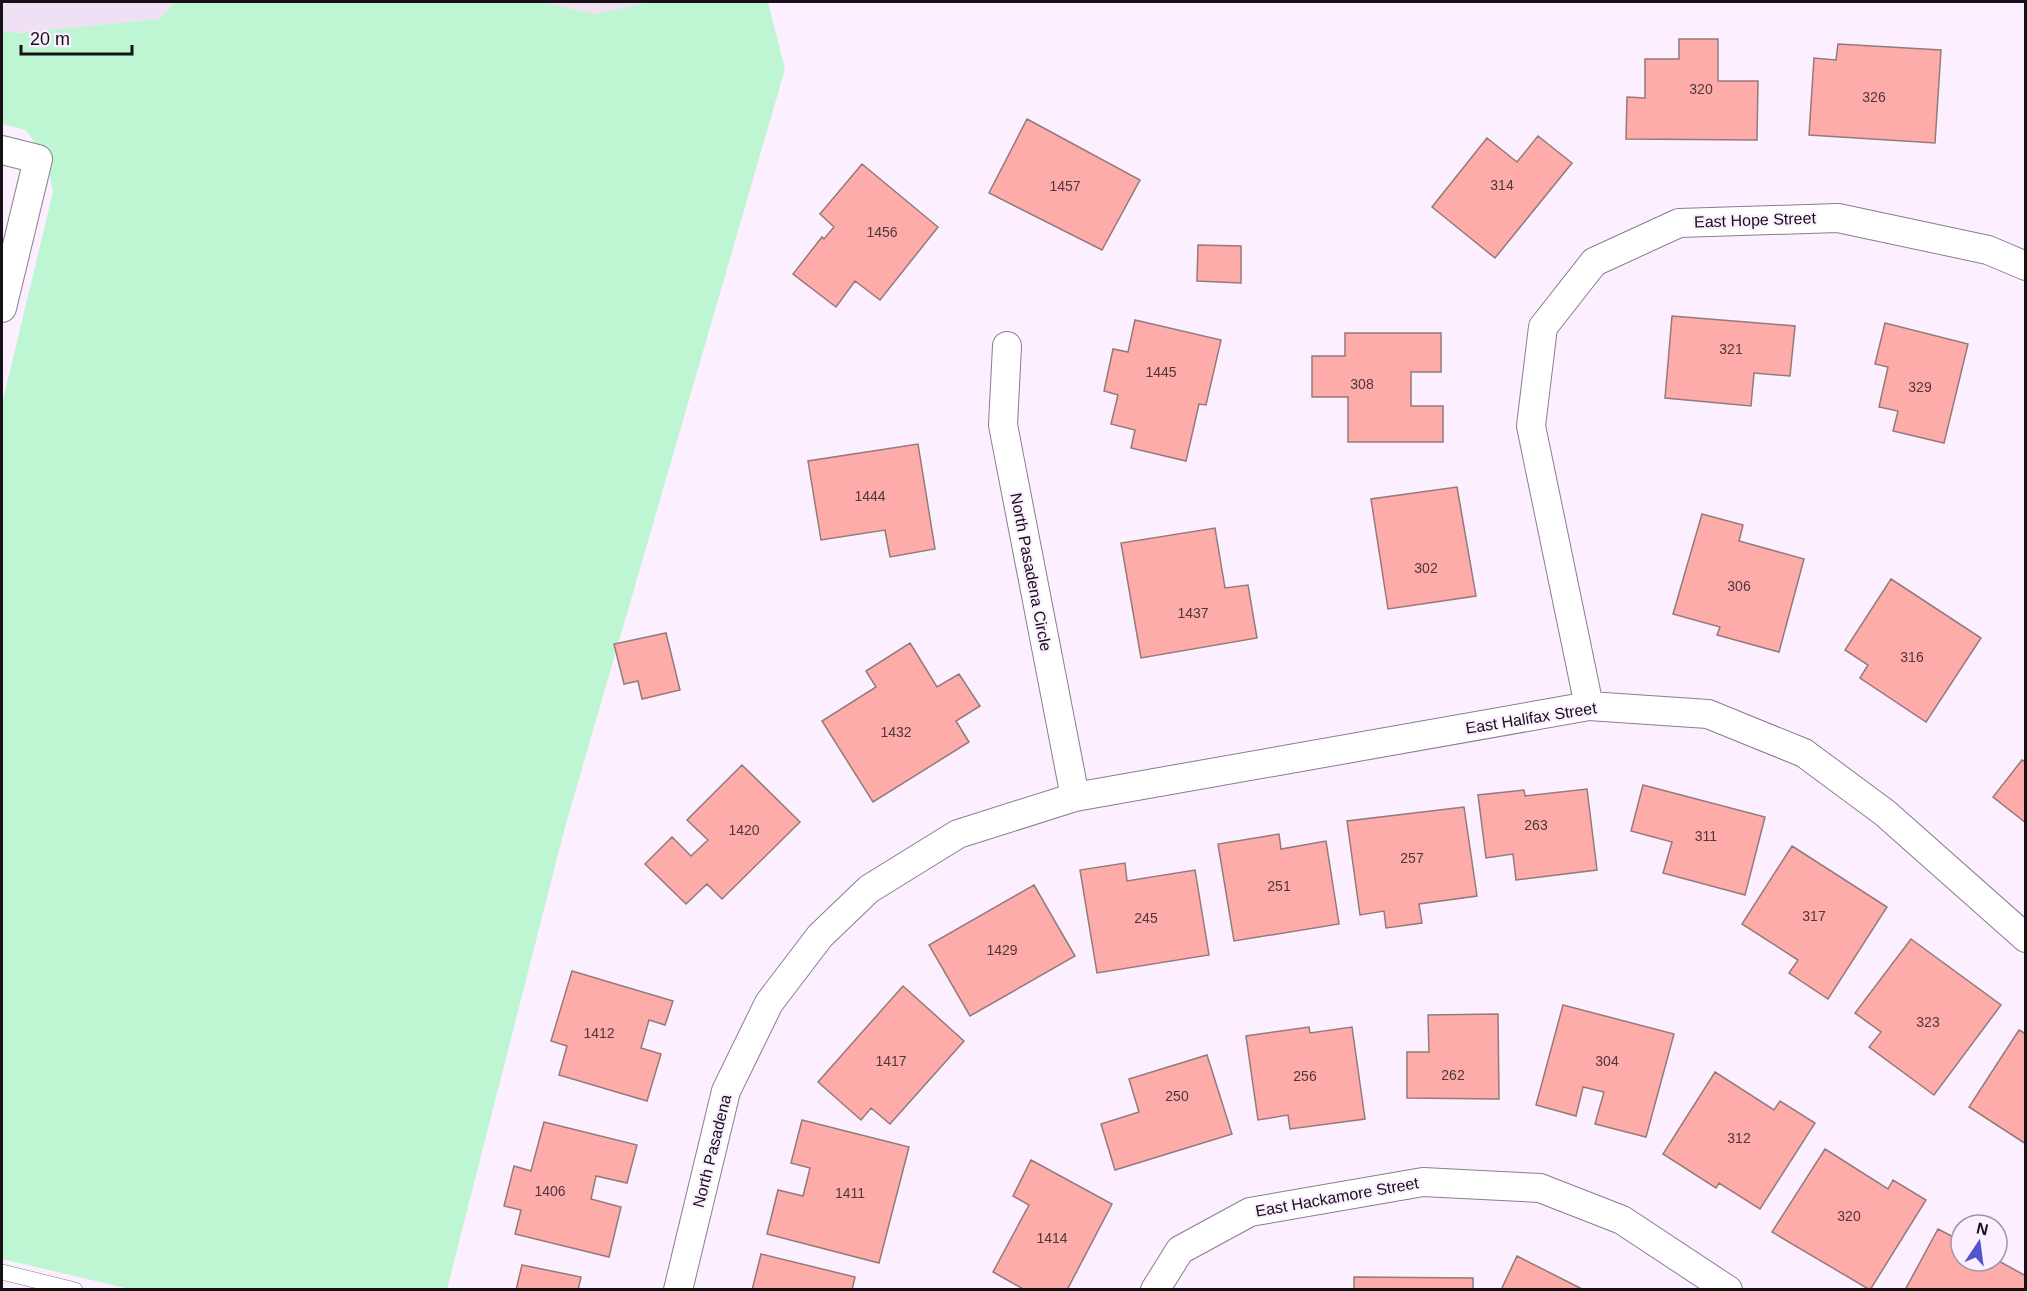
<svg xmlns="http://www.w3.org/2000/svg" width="2027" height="1291" font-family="Helvetica,sans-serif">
	<rect width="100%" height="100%" fill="#fcefff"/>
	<path fill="#efe0f3" d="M2,2H175L159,19L18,33L2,31Z
		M540,2H652L595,14Z"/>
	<path fill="#bef5d3" d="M175,2H540L595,14L652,2H768L785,69L565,827L447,1289H130L2,1259V404L53,192L46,159L26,130L2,124V31L18,33L159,19Z"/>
	<path fill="#fdaca9" stroke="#947a79" stroke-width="1.5" d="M1679,39H1718V81H1758L1757,140L1626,139L1627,97L1645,98V59H1679Z
		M1838,44L1941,50L1935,143L1809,135L1814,58L1836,60Z
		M1027,119L1140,180L1102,250L989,193Z
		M1538,136L1572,163L1495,258L1432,207L1487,138L1517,162Z
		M862,164L938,227L880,300L855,281L836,307L793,274L822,237L824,239L834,227L820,214Z
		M1198,245L1241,246V283L1197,281Z
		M1672,316L1795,326L1790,376L1754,373L1751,406L1665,398Z
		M1135,320L1221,340L1206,405L1199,404L1186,461L1131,448L1135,430L1111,424L1118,395L1104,391L1113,349L1128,352Z
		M1885,323L1968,344L1944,443L1893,431L1898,411L1879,407L1888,367L1875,364Z
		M1345,333H1441V372H1411V406H1443V442H1348V397H1312V356H1345Z
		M918,444L935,549L890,557L885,530L821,540L808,461Z
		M1457,487L1476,596L1388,609L1371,499Z
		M1702,514L1743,525L1739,541L1804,559L1779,652L1717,635L1720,627L1673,614Z
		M1215,528L1225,588L1248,585L1257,638L1141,658L1121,543Z
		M1891,579L1981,638L1926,722L1860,678L1868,665L1845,650Z
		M666,633L680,690L642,699L638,681L624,684L614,644Z
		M910,643L937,687L959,674L980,706L956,721L969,742L873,802L822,721L876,687L866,671Z
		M2022,760L2026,762V823L1993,797Z
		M742,765L800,822L722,899L707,884L686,904L645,864L672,837L691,856L708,840L687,820Z
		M1643,785L1765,817L1745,895L1663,873L1672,842L1631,831Z
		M1587,789L1597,870L1516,880L1513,854L1486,858L1478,795L1524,790L1525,796Z
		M1464,807L1477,896L1419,904L1422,923L1386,928L1384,911L1360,915L1347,821Z
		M1279,834L1281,849L1326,841L1339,924L1234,941L1218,844Z
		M1792,846L1887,907L1828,999L1789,973L1798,960L1742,924Z
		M1125,863L1127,881L1195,870L1209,955L1097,973L1080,870Z
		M1034,885L1075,956L970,1016L929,945Z
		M1911,939L2001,1005L1934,1095L1869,1047L1881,1032L1855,1013Z
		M572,971L673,1001L665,1025L649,1020L641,1048L661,1054L647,1101L559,1075L567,1046L551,1041Z
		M903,986L964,1041L890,1124L871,1108L861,1120L818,1082Z
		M1563,1005L1674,1034L1646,1137L1595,1124L1604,1092L1583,1087L1576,1116L1536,1105Z
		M1498,1014L1499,1099L1407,1098V1052H1429L1428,1015Z
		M1309,1027L1310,1033L1352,1027L1365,1119L1290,1129L1288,1115L1258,1120L1246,1036Z
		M2019,1030L2026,1034V1144L1969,1107Z
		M1207,1055L1232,1134L1115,1170L1101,1124L1139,1112L1129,1079Z
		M1715,1072L1774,1110L1780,1101L1815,1123L1760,1209L1719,1183L1716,1188L1663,1154Z
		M802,1120L909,1147L879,1263L767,1234L778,1190L803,1196L810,1168L791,1163Z
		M544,1122L637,1145L627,1183L596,1176L591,1199L621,1207L609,1257L515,1234L521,1210L504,1206L514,1166L531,1171Z
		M1825,1149L1888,1189L1893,1180L1926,1200L1870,1290L1772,1232Z
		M1031,1160L1112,1204L1067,1290H1025L993,1272L1029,1205L1013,1196Z
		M1938,1229L1961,1241V1261L1997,1260L2026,1276V1290H1905Z
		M761,1254L855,1277L852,1290H752Z
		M1517,1256L1584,1290H1501Z
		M522,1265L581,1277L578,1290H516Z
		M1354,1277L1473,1278V1290H1354Z"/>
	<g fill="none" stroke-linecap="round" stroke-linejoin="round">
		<g stroke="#8b7c8e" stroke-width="16">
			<path id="service" d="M2,1272L75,1290"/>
		</g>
		<g stroke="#8b7c8e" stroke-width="30">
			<path id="minor" d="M2,150L38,159L2,308
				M1007,346L1003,425L1075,797
				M1589,706L1531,426L1543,327L1594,262L1679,223L1838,218L1988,250L2026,266
				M678,1290L726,1091L769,1003L820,936L869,889L958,834L1075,797L1589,706L1708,714L1804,753L1885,813L2026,938
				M1155,1290L1180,1250L1250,1212L1423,1182L1540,1188L1622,1220L1728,1290"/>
		</g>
		<use href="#service" stroke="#fff" stroke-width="15"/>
		<use href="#minor" stroke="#fff" stroke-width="28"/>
	</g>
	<g text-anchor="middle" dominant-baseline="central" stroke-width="4.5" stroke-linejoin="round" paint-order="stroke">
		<g font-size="14" fill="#50373c">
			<text x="1701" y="89">320</text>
			<text x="1874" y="97">326</text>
			<text x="1502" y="185">314</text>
			<text x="1065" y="186">1457</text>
			<text x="882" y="232">1456</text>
			<text x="1731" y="349">321</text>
			<text x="1161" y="372">1445</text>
			<text x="1362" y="384">308</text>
			<text x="1920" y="387">329</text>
			<text x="870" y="496">1444</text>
			<text x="1426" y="568">302</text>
			<text x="1739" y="586">306</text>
			<text x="1193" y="613">1437</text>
			<text x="1912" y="657">316</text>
			<text x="896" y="732">1432</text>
			<text x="1536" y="825">263</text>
			<text x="744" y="830">1420</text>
			<text x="1706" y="836">311</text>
			<text x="1412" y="858">257</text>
			<text x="1279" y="886">251</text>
			<text x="1814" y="916">317</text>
			<text x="1146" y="918">245</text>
			<text x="1002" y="950">1429</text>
			<text x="1928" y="1022">323</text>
			<text x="599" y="1033">1412</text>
			<text x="891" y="1061">1417</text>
			<text x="1607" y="1061">304</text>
			<text x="1453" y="1075">262</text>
			<text x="1305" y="1076">256</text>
			<text x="1177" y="1096">250</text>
			<text x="1739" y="1138">312</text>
			<text x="550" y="1191">1406</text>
			<text x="850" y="1193">1411</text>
			<text x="1849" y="1216">320</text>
			<text x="1052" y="1238">1414</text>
		</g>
		<g font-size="16" fill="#161017" stroke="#fcefff">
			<text transform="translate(1755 220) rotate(-2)">East Hope Street</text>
			<text transform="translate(1031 572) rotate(79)">North Pasadena Circle</text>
			<text transform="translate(1531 718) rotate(-9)">East Halifax Street</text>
			<text transform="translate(712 1151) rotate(-76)">North Pasadena</text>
			<text transform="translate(1337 1197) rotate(-10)">East Hackamore Street</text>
		</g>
	</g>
	<rect width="2027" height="1291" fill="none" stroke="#161017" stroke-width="6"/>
	<g transform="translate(1979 1243) rotate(13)"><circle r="28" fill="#fcefff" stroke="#a096a2" stroke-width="1.5"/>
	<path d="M0-4.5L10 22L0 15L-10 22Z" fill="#5256cc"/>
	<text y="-9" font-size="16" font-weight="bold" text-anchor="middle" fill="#161017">N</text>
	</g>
	<path d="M21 45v9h111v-9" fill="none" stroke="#161017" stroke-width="3"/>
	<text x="30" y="45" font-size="18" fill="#161017" stroke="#fcefff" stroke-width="4.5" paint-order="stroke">20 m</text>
</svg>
